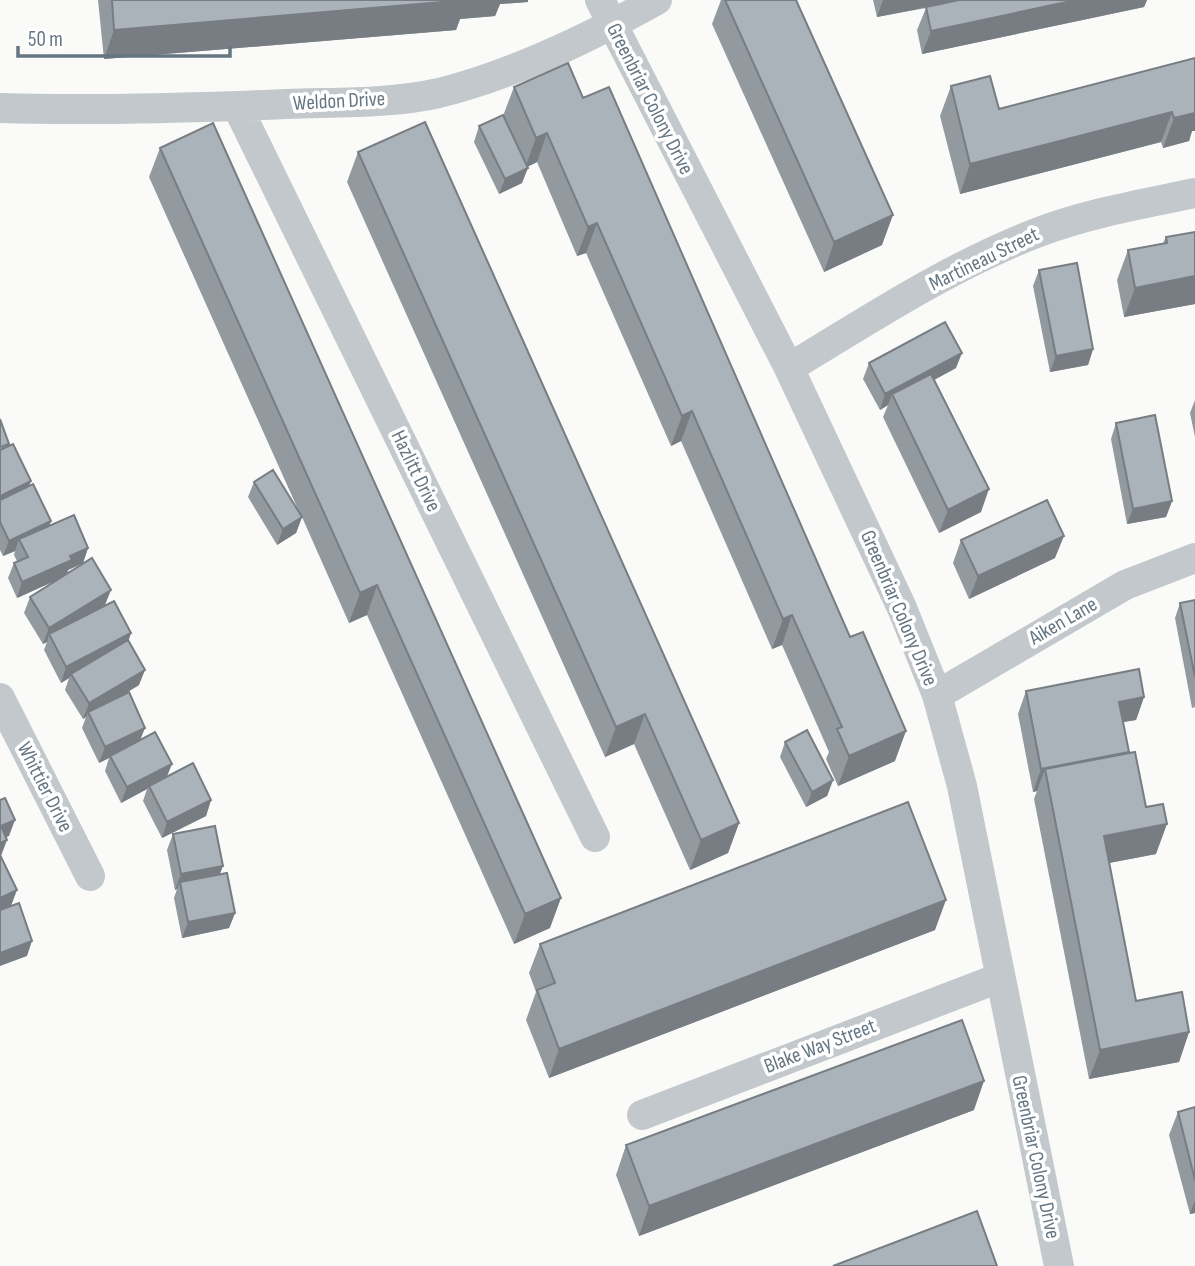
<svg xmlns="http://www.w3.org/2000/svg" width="1195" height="1266" font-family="'Sofia Sans Condensed',sans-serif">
	<rect width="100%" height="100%" fill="#fafaf8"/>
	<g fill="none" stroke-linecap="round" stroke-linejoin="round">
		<path stroke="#c3c8cc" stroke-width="30" d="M600,0L789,368L902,608L937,695L962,786L1059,1266
			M237,106L595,837
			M0,108C95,111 190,108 286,104C336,102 390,104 439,93C515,74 589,38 657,0
			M789,368C870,319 950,266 1039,232C1089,213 1143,204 1195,193
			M937,695L1125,585L1195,558
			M0,698L90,876
			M642,1115L999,978"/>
	</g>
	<path fill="#929a9f" d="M98,0H528V2L500,4L495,16L460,19L456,30L104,59Z
		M721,0H796L882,245L824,272L712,24Z
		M873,0H1147L1144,7L922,54L917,30L926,8L877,17Z
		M1195,58L1192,131L1189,141L1163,148L1161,142L960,194L940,116L951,86L999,109Z
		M514,87L583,98L895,761L838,786L826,759L829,752L782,645L772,649L681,441L671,446L586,253L577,256L537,162L527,167L522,183L499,194L474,142L479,126L503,116Z
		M160,148L550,928L514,944L367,615L349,623L302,517L296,533L277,545L248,497L254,482L301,516L149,177Z
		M358,152L739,823L728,853L690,870L634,744L605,757L347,182Z
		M1195,232V304L1124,317L1117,280L1128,250L1163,243L1166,237Z
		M1039,270L1093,349L1088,365L1050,372L1033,286Z
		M869,363L956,368L934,380L981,512L939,533L883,417L888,405L880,410L863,379Z
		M1195,400V437L1190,413Z
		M0,419L8,447L29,486L51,521L49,526L88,548L83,563L68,570L67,574L105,605L128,642L139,685L121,696L141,740L167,776L211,800L206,816L162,838L143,801L147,789L121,803L105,771L109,758L99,763L82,728L86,717L83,719L65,690L69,678L61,683L44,650L47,642L43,644L24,613L30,597L58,579L17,598L8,578L14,563L17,561L14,555L15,551L3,556L0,550Z
		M1116,423L1172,501L1166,517L1127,524L1111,439Z
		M961,540L1055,558L969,599L953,563Z
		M1195,600V707L1192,708L1175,618L1180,603Z
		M1026,691L1144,697L1136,720L1123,722L1129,752L1146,807L1156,854L1109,863L1136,1001L1189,1032L1179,1062L1089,1079L1034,799L1037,791L1033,792L1018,714Z
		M785,742L833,780L827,796L806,807L780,757Z
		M173,834L220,874L235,913L229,928L182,938L174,898L177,889L175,890L167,850Z
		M935,930L549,1078L526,1020L536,992L529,973L540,944Z
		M1195,1107V1213L1190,1214L1169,1135L1178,1112Z
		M974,1110L639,1236L616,1175L626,1145Z"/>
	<path fill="#777d82" d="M462,0H528V2L500,4L495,16L460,19L456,30L104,59L114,30Z
		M883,0H962L877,17Z
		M1076,0H1147L1144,7L922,54L931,31Z
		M1195,109V131H1192L1189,141L1163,148L1174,118Z
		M1172,112L1161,142L960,194L970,164Z
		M547,133L537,162L525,168L536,138Z
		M528,168L522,183L499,194L505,179Z
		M893,215L882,245L824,272L834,242Z
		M597,223L586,253L577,256L588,227Z
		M1195,276V304L1124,317L1135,288Z
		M1093,349L1088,365L1050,372L1056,356Z
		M962,353L956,368L895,401L892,394L888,405L880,410L885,394Z
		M692,411L681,441L671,446L682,416Z
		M31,481L25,497L0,509V496Z
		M989,489L981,512L939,533L948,510Z
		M1172,501L1166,517L1127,524L1133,509Z
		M302,517L296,533L277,545L283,529Z
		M51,521L45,537L19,539L15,551L3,556L9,541Z
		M1064,536L1055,558L969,599L978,576Z
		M88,548L83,563L68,570L66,576L17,598L22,582L70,556Z
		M377,585L367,615L349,623L360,593Z
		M111,590L105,605L49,634L47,642L43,644L49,628Z
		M792,615L782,645L772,649L783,619Z
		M131,633L126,649L71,674L69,678L61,683L66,667Z
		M145,670L139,685L89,715L88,712L86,717L83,719L89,703Z
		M1144,697L1136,720L1111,724L1119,702Z
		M645,714L634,744L605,757L616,727Z
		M145,728L139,743L110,756L109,758L99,763L105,747Z
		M906,731L895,761L838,786L849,756Z
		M1129,752L1045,769L1037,791L1033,792L1041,769Z
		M172,764L166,779L149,786L147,789L121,803L127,787Z
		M833,780L827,796L806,807L812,792Z
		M211,800L206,816L162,838L167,822Z
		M15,820L9,836L0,840L1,826Z
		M739,823L728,853L690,870L701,840Z
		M1167,824L1156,854L1093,866L1104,836Z
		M7,840L1,856L0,857V843Z
		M223,866L217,882H180L177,889L175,890L181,874Z
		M17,890L11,906L0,911V898Z
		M561,898L550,928L514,944L525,914Z
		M946,900L935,930L549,1078L559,1049Z
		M235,913L229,928L182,938L188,922Z
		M32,941L27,956L0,966V953Z
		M1189,1032L1179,1062L1089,1079L1100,1050Z
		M984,1081L974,1110L639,1236L649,1206Z
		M1195,1200V1213L1190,1214Z"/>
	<path fill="#aab3b9" stroke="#777d82" stroke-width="2" d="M112,0H466L114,30Z
		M725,0H796L893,215L834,242Z
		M959,0H1076L931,31L926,7Z
		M1195,58V113L1174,118L1172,112L970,164L951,86L990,76L999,109Z
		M568,63L583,98L609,87L850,637L863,632L906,731L849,756L837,729L842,727L792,615L783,619L692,411L682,416L597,223L588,227L547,133L536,138L514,87Z
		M503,115L528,168L505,179L479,126Z
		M425,122L739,823L701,840L645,714L616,727L358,152Z
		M213,123L561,898L525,914L377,585L360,593L160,148Z
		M1195,232V276L1135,288L1128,250L1167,243L1166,237Z
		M1077,263L1093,349L1056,356L1039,270Z
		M945,322L962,353L885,394L869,363Z
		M931,374L989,489L948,510L892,394Z
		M1155,415L1172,501L1133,509L1116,423Z
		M0,419L9,444L0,447Z
		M13,444L31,481L0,496V450Z
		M273,470L302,517L283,529L254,482Z
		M33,484L51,521L9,541L0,522V500Z
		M1047,500L1064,536L978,576L961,540Z
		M74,515L88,548L70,556L72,560L22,582L14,563L28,557L19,539Z
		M92,558L111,590L49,628L30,597Z
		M1195,600V677L1180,603Z
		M114,601L131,633L66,667L49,634Z
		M128,640L145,670L89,703L71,674Z
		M1139,669L1144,697L1119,702L1129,752L1041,769L1026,691Z
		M129,692L145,728L105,747L88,712Z
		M807,730L833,780L812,792L785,742Z
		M155,732L172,764L127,787L110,756Z
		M1135,752L1146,807L1163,804L1167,824L1104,836L1136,1001L1182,992L1189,1032L1100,1050L1045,769Z
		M193,763L211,800L167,822L149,786Z
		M5,798L15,820L1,826L7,840L0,843V800Z
		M908,802L946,900L559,1049L537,990L555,983L540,944Z
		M215,826L223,866L181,874L173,834Z
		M0,855L17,890L0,898Z
		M227,873L235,913L188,922L180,882Z
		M19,903L32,941L0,953V910Z
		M962,1020L984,1081L649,1206L626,1145Z
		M1195,1107V1180L1178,1112Z
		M977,1211L997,1266H833Z"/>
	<g text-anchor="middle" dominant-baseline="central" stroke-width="7" stroke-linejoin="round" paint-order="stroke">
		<g font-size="21" fill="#657683" stroke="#fff">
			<text transform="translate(650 99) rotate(63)">Greenbriar Colony Drive</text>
			<text transform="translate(339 101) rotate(-3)">Weldon Drive</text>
			<text transform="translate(984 259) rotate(-26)">Martineau Street</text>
			<text transform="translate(416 471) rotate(64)">Hazlitt Drive</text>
			<text transform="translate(899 608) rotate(67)">Greenbriar Colony Drive</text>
			<text transform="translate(1063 621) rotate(-30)">Aiken Lane</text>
			<text transform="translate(45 787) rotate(63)">Whittier Drive</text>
			<text transform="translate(820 1046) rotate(-21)">Blake Way Street</text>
			<text transform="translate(1036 1157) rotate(78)">Greenbriar Colony Drive</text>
		</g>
	</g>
	<path d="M18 46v10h212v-10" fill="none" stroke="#657683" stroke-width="3.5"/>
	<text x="28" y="46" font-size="21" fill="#657683" stroke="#ffffff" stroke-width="5" paint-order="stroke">50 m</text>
</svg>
